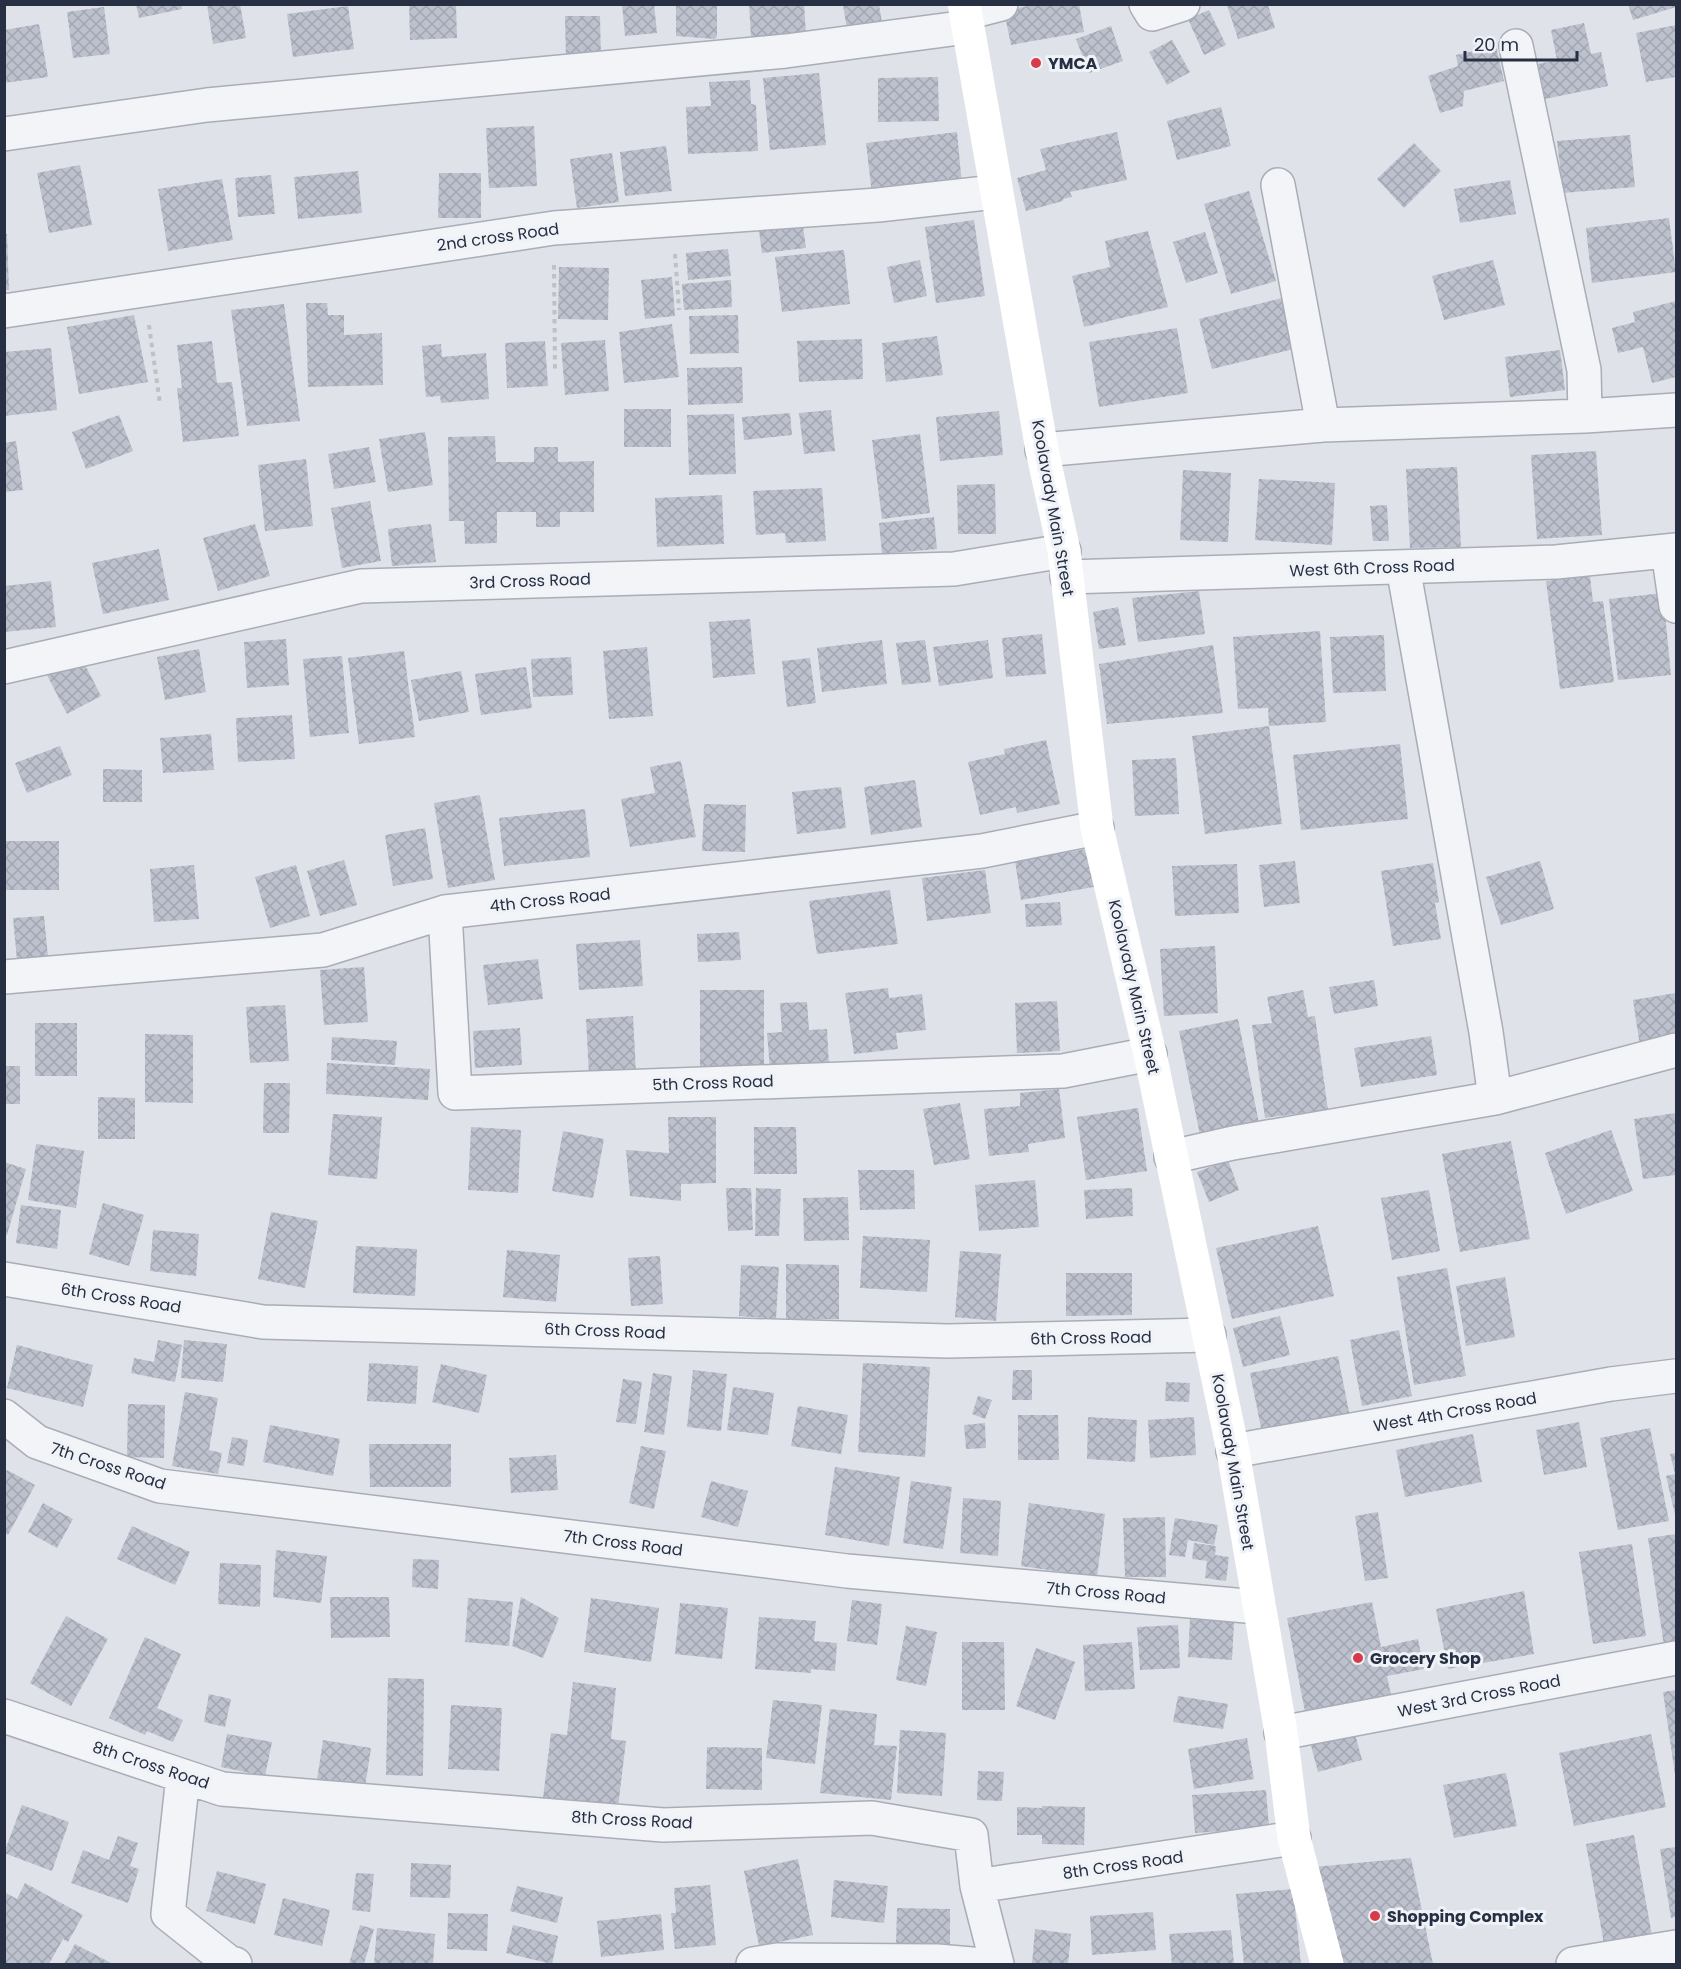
<svg xmlns="http://www.w3.org/2000/svg" width="1681" height="1969" font-family="Poppins,sans-serif">
	<defs>
		<pattern id="building-cross-hatch" width="8" height="8" patternUnits="userSpaceOnUse" patternTransform="scale(1.5)"><rect width="8" height="8" fill="#bcc1cd"/><path d="M0 0l8 8M0 8l8-8" fill="none" stroke="#a2a6b1"/></pattern>
	</defs>
	<rect width="100%" height="100%" fill="#dfe3e9"/>
	<path fill="url(#building-cross-hatch)" d="M136,4H181L182,9L139,18Z
		M207,4H240L246,38L213,44Z
		M409,4H456L457,38L410,40Z
		M622,4H654L657,33L625,36Z
		M749,4H804L806,35L751,38Z
		M879,4L882,23L847,29L843,5Z
		M1037,4H1079L1084,32L1011,45L1004,11Z
		M1628,4H1676V7L1633,20Z
		M676,5H717V36L715,39L676,36Z
		M1227,5H1268L1275,28L1238,39Z
		M348,6L354,49L293,57L287,14Z
		M104,7L110,54L73,58L67,12Z
		M1209,10L1226,45L1204,55L1188,19Z
		M565,16H600L601,59L566,60Z
		M1584,23L1591,54L1601,52L1608,86L1545,99L1538,64L1557,60L1551,30Z
		M39,24L48,77L4,83V30Z
		M1676,25V77L1646,82L1636,33Z
		M1111,26L1123,61L1089,73L1076,39Z
		M1172,40L1190,72L1167,85L1149,52Z
		M1496,46L1504,81L1464,91L1463,106L1440,113L1428,76L1458,66L1456,55Z
		M819,73L826,145L770,150L763,78Z
		M938,77L939,121L878,122V78Z
		M750,80L751,104L756,105L758,151L688,154L686,107L711,106L709,82Z
		M1221,107L1231,146L1177,160L1167,121Z
		M534,126L537,186L489,188L486,128Z
		M957,132L962,185L872,194L866,143Z
		M1117,132L1127,180L1070,192L1072,197L1063,199V201L1026,211L1017,178L1046,170L1040,149Z
		M1630,135L1635,187L1563,193L1557,141Z
		M1414,143L1441,171L1404,208L1377,179Z
		M666,146L672,191L625,196L620,152Z
		M612,153L619,202L577,208L570,159Z
		M80,165L92,225L49,233L37,173Z
		M358,171L362,213L298,219L294,177Z
		M439,173H481V218H438Z
		M271,175L275,214L238,217L235,178Z
		M222,179L233,240L168,251L158,189Z
		M1510,180L1516,214L1460,223L1454,189Z
		M1249,191L1276,281L1231,294L1204,204Z
		M1669,218L1676,272L1592,283L1586,228Z
		M802,219L806,248L762,253L758,224Z
		M974,220L985,296L936,303L925,227Z
		M1148,231L1168,307L1084,327L1072,276L1110,267L1105,241Z
		M1205,232L1218,273L1186,283L1173,242Z
		M4,234H7L9,290H4Z
		M728,249L731,276L688,280L686,253Z
		M844,250L850,304L782,312L775,257Z
		M920,260L927,296L894,303L887,267Z
		M1493,260L1505,305L1444,320L1432,276Z
		M559,267L609,268L608,320L558,319Z
		M672,277L675,316L645,319L641,280Z
		M731,280L732,307L684,310L682,284Z
		M1282,298L1294,349L1212,369L1199,319Z
		M1676,301V377L1652,383L1643,347L1618,353L1612,328L1635,322L1633,312Z
		M306,303H327L328,315H344V335L382,333L383,385L308,387Z
		M284,304L300,421L247,426L231,310Z
		M134,315L148,382L79,394L67,327Z
		M738,315L739,353L690,354L689,316Z
		M672,324L679,377L624,383L619,332Z
		M1177,328L1188,393L1099,407L1089,342Z
		M937,336L943,375L886,382L882,343Z
		M862,339L863,379L799,382L797,341Z
		M605,340L609,391L565,395L561,343Z
		M212,341L217,383L232,382L239,436L183,442L177,388H182L177,345Z
		M545,341L548,386L507,388L505,343Z
		M441,344L442,357L486,353L489,399L441,403L440,396L426,397L422,346Z
		M51,348L57,410L4,416V352Z
		M1560,350L1565,390L1510,397L1505,357Z
		M742,367L743,403L688,405L687,368Z
		M624,409H671V447H624Z
		M831,410L835,451L804,454L799,413Z
		M999,411L1003,455L940,461L936,417Z
		M790,413L792,435L744,440L742,417Z
		M734,414L736,474L689,475L687,415Z
		M119,415L133,451L86,469L72,432Z
		M425,432L433,485L388,492L379,439Z
		M920,434L930,513L882,519L872,440Z
		M495,436L496,462H534V447H558V462L594,461V512H560V527H536V512H497V543L465,544L464,521H449L448,437Z
		M16,441L23,490L4,492V443Z
		M369,447L376,482L334,489L328,454Z
		M1596,451L1602,535L1537,539L1531,455Z
		M306,459L313,526L265,531L258,465Z
		M1457,467L1461,547L1410,548L1406,469Z
		M1183,470L1231,473L1228,542L1180,540Z
		M1259,479L1335,483L1332,545L1255,540Z
		M995,484L996,534H958L957,485Z
		M822,488L826,541L786,543L785,533L756,535L753,491Z
		M722,495L724,544L657,547L655,498Z
		M370,501L381,561L342,568L331,508Z
		M1387,505L1389,541H1373L1370,506Z
		M934,517L937,549L882,554L879,523Z
		M255,524L270,576L218,591L203,538Z
		M431,524L436,562L392,566L388,529Z
		M159,549L169,600L103,614L92,563Z
		M1590,576L1593,602L1603,601L1614,682L1560,689L1546,581Z
		M51,581L56,627L4,632V586Z
		M1199,591L1205,634L1138,642L1132,598Z
		M1663,593L1671,675L1618,680L1609,599Z
		M1118,607L1126,645L1099,649L1093,612Z
		M750,619L755,674L713,678L709,622Z
		M1320,631L1326,722L1269,726L1268,708L1238,709L1233,637Z
		M1042,634L1046,674L1006,677L1002,638Z
		M1384,635L1386,691L1333,693L1330,637Z
		M286,639L289,685L247,688L244,642Z
		M882,640L887,684L822,692L817,648Z
		M925,640L931,682L902,685L896,643Z
		M988,640L993,678L939,686L933,647Z
		M1213,645L1223,713L1107,724L1099,664Z
		M647,647L653,716L609,719L603,651Z
		M199,649L206,692L165,700L157,657Z
		M404,651L415,737L359,744L348,658Z
		M342,656L349,733L310,737L303,659Z
		M81,657L101,696L67,714L47,675Z
		M571,657L573,695L533,697L531,659Z
		M810,658L816,703L787,707L782,661Z
		M526,667L532,708L481,715L475,674Z
		M461,671L469,712L419,721L411,680Z
		M292,715L295,759L238,762L236,718Z
		M1269,726L1282,824L1205,834L1192,736Z
		M211,734L214,770L163,773L160,738Z
		M1046,740L1060,804L1017,813L1016,807L980,815L968,762L1005,754L1004,749Z
		M1400,744L1408,819L1301,830L1293,755Z
		M60,746L72,775L27,793L15,763Z
		M1176,758L1179,814L1135,816L1132,760Z
		M681,761L696,837L630,847L621,799L655,793L650,767Z
		M103,769L142,770V802H103Z
		M915,780L922,827L871,835L864,787Z
		M841,787L846,828L797,834L792,792Z
		M480,795L495,880L448,888L434,803Z
		M704,804L746,805L745,852L702,851Z
		M585,809L590,857L504,866L499,818Z
		M425,828L433,879L393,886L385,835Z
		M4,841H59V890H4Z
		M1093,848L1099,886L1021,900L1015,861Z
		M344,860L357,905L320,916L307,871Z
		M1295,861L1300,903L1264,907L1259,865Z
		M1540,861L1554,909L1501,925L1486,877Z
		M1433,863L1439,902L1435,903L1441,939L1393,946L1381,871Z
		M1237,864L1239,913L1175,916L1172,866Z
		M194,865L199,919L154,922L150,869Z
		M296,865L310,916L270,928L255,877Z
		M985,870L991,913L927,921L922,878Z
		M890,890L898,944L817,954L809,901Z
		M1060,902L1062,925L1026,927L1025,904Z
		M44,916L48,957L17,960L13,918Z
		M739,932L741,960L698,962L697,934Z
		M640,940L643,986L579,990L576,944Z
		M1215,946L1218,1013L1164,1016L1160,949Z
		M538,959L543,999L488,1005L483,965Z
		M364,967L368,1022L324,1025L320,970Z
		M1374,980L1378,1006L1334,1014L1329,987Z
		M888,988L889,998L922,994L926,1030L896,1033L898,1049L854,1054L845,993Z
		M700,990H764V1069L700,1070Z
		M1303,990L1308,1017L1315,1016L1328,1110L1265,1118L1252,1025L1272,1023L1267,997Z
		M1676,993V1041L1640,1046L1633,1000Z
		M1057,1001L1060,1051L1017,1053L1015,1003Z
		M807,1002L809,1030L827,1029L829,1066L770,1070L767,1033L782,1032L780,1003Z
		M285,1005L289,1061L250,1063L246,1007Z
		M633,1016L636,1073L589,1075L586,1019Z
		M1238,1019L1259,1123L1200,1135L1179,1031Z
		M35,1023H77V1076H35Z
		M520,1028L522,1065L475,1068L473,1031Z
		M145,1034L193,1035V1103L145,1102Z
		M1431,1036L1437,1075L1361,1087L1354,1048Z
		M332,1037L397,1041L395,1065L331,1060Z
		M327,1063L430,1069L428,1100L326,1094Z
		M4,1066H20V1104H4Z
		M264,1083H290L289,1133H263Z
		M1059,1089L1065,1138L1028,1144L1029,1152L989,1156L984,1109L1020,1106V1093Z
		M98,1097L135,1098V1139H98Z
		M960,1103L970,1159L934,1165L923,1109Z
		M1138,1108L1147,1171L1086,1180L1077,1117Z
		M1676,1113V1175L1643,1179L1634,1119Z
		M333,1114L382,1117L377,1179L328,1175Z
		M668,1117H716V1183L681,1184V1201L630,1196L626,1150L669,1153Z
		M471,1127L521,1130L518,1193L468,1190Z
		M754,1127H796L797,1174H754Z
		M1611,1130L1633,1191L1566,1214L1545,1153Z
		M563,1131L604,1139L593,1198L552,1191Z
		M1511,1141L1530,1239L1460,1252L1442,1154Z
		M36,1144L84,1151L76,1208L28,1200Z
		M1228,1160L1239,1190L1209,1202L1197,1172Z
		M4,1162L26,1169L7,1235H4Z
		M858,1170H914L915,1209L860,1210Z
		M1035,1180L1039,1227L979,1231L975,1185Z
		M726,1188H751L753,1230L728,1231Z
		M756,1188L781,1189L779,1236H755Z
		M1132,1188L1133,1216L1086,1219L1084,1190Z
		M1429,1190L1440,1251L1392,1260L1381,1198Z
		M848,1197L849,1240L804,1241L803,1198Z
		M103,1203L144,1215L129,1266L89,1254Z
		M21,1205L61,1210L57,1249L16,1243Z
		M271,1212L318,1221L305,1288L258,1279Z
		M1318,1226L1334,1296L1232,1319L1216,1248Z
		M153,1230L199,1234L196,1276L150,1271Z
		M863,1236L930,1240L927,1292L860,1288Z
		M356,1246L417,1249L415,1296L353,1293Z
		M507,1250L560,1255L556,1302L503,1297Z
		M960,1251L1001,1254L996,1321L955,1317Z
		M660,1256L663,1304L631,1306L628,1258Z
		M786,1264L839,1265V1319H786Z
		M741,1265L779,1267L776,1319L739,1316Z
		M1447,1268L1466,1376L1414,1385L1397,1277Z
		M1066,1273H1132V1315L1066,1316Z
		M1505,1277L1515,1337L1466,1346L1456,1286Z
		M1280,1316L1290,1355L1243,1367L1233,1328Z
		M1399,1330L1412,1396L1362,1406L1350,1340Z
		M158,1340L182,1345L175,1382L131,1373L134,1358L154,1362Z
		M184,1340L227,1344L223,1382L181,1378Z
		M17,1345L93,1365L83,1407L7,1388Z
		M1338,1356L1350,1417L1262,1433L1250,1373Z
		M369,1363L418,1366L416,1404L367,1401Z
		M863,1363L930,1367L925,1457L858,1452Z
		M441,1364L487,1375L479,1413L432,1402Z
		M693,1370L727,1374L721,1431L687,1427Z
		M1013,1370H1032V1400H1012Z
		M653,1373L672,1376L664,1435L644,1432Z
		M623,1379L642,1382L636,1424L616,1422Z
		M1166,1382L1190,1383L1189,1402L1165,1401Z
		M733,1387L774,1393L768,1435L727,1430Z
		M185,1392L218,1398L209,1450L222,1453L218,1474L172,1466Z
		M978,1396L992,1400L985,1419L972,1414Z
		M128,1404L165,1405L164,1458L127,1457Z
		M798,1406L848,1415L841,1454L791,1446Z
		M1018,1415H1058L1059,1460H1018Z
		M1088,1417L1137,1420L1135,1462L1087,1459Z
		M1194,1417L1196,1455L1150,1458L1148,1420Z
		M1579,1422L1587,1467L1544,1475L1536,1430Z
		M985,1423L986,1448L966,1449L964,1425Z
		M270,1425L340,1439L333,1476L263,1462Z
		M1650,1428L1669,1521L1618,1530L1600,1438Z
		M1473,1434L1482,1482L1405,1497L1396,1450Z
		M232,1437L248,1440L244,1466L227,1463Z
		M369,1444H451V1487H370Z
		M641,1446L666,1451L654,1509L629,1503Z
		M1676,1453V1519L1666,1476L1675,1474L1670,1454Z
		M556,1455L558,1490L511,1493L509,1458Z
		M835,1467L900,1477L889,1546L825,1535Z
		M7,1470L35,1485L8,1535L4,1533V1474Z
		M711,1481L748,1491L738,1527L701,1517Z
		M911,1481L952,1487L943,1549L903,1543Z
		M963,1498L1001,1501L998,1556L960,1553Z
		M43,1503L73,1519L57,1548L28,1532Z
		M1029,1503L1105,1514L1097,1577L1021,1566Z
		M1378,1512L1388,1578L1365,1581L1355,1516Z
		M1165,1517L1166,1577H1125L1123,1518Z
		M1175,1518L1218,1525L1214,1545L1188,1540L1185,1557L1169,1555Z
		M132,1526L190,1552L175,1585L117,1559Z
		M1676,1534V1644L1664,1646L1648,1538Z
		M1194,1543L1216,1546L1215,1555L1229,1557L1226,1581L1205,1578L1207,1561L1192,1559Z
		M1632,1544L1646,1636L1593,1644L1579,1552Z
		M276,1550L327,1556L321,1603L273,1597Z
		M413,1559L439,1560L438,1589L412,1587Z
		M220,1563L261,1565L260,1607L218,1604Z
		M1524,1591L1534,1654L1448,1669L1436,1609Z
		M330,1597H389L390,1637L331,1638Z
		M521,1597L559,1618L543,1658L512,1646Z
		M468,1598L513,1602L509,1646L465,1642Z
		M591,1598L659,1608L651,1662L584,1652Z
		M852,1600L882,1604L877,1645L847,1641Z
		M1372,1602L1381,1647L1418,1639L1424,1669L1387,1676L1391,1695L1305,1712L1287,1618Z
		M680,1603L728,1608L722,1659L675,1654Z
		M66,1616L108,1639L71,1706L30,1683Z
		M759,1617L816,1621L814,1641L837,1643L835,1671L811,1669V1673L755,1669Z
		M1190,1619L1234,1622L1232,1660L1188,1657Z
		M1178,1625L1180,1668L1140,1670L1137,1627Z
		M906,1626L937,1632L926,1686L896,1680Z
		M145,1637L181,1654L157,1708L183,1720L173,1742L147,1731L145,1735L109,1718Z
		M962,1642H1004L1005,1710H962Z
		M1132,1642L1135,1689L1085,1691L1083,1645Z
		M1036,1648L1075,1662L1055,1720L1016,1706Z
		M388,1678L424,1679L423,1776L386,1775Z
		M573,1682L616,1688L611,1739L626,1741L618,1807L543,1798L551,1733L567,1735Z
		M1676,1690V1774L1675,1775L1663,1692Z
		M209,1694L231,1699L225,1727L204,1722Z
		M1178,1696L1228,1704L1223,1729L1173,1722Z
		M773,1700L822,1705L815,1764L766,1758Z
		M451,1705L502,1708L499,1771L448,1769Z
		M830,1709L877,1714L874,1745L897,1746L891,1800L820,1793Z
		M900,1730L946,1733L942,1796L897,1793Z
		M1354,1730L1362,1760L1318,1772L1310,1742Z
		M227,1734L272,1742L265,1776L221,1767Z
		M1651,1734L1666,1807L1574,1826L1559,1753Z
		M1247,1738L1254,1779L1194,1789L1188,1749Z
		M323,1740L371,1748L365,1787L317,1780Z
		M707,1747L762,1748V1790L706,1789Z
		M978,1771L1004,1772L1002,1801L977,1800Z
		M1506,1773L1517,1826L1454,1838L1443,1785Z
		M1266,1790L1269,1828L1195,1833L1192,1795Z
		M22,1805L69,1822L52,1871L4,1853Z
		M1042,1806L1085,1807L1084,1845L1042,1844V1835H1017V1807L1042,1808Z
		M1634,1835L1652,1936L1604,1944L1586,1844Z
		M118,1836L138,1843L130,1866L139,1869L128,1903L71,1883L83,1850L109,1860Z
		M1676,1847V1917L1671,1918L1660,1849Z
		M1411,1858L1433,1964H1341L1313,1867Z
		M798,1859L813,1935L759,1946L744,1871Z
		M411,1863L451,1865L450,1898L410,1897Z
		M217,1871L266,1884L255,1924L206,1911Z
		M356,1873L374,1874L370,1912L352,1910Z
		M834,1880L888,1886L884,1923L831,1917Z
		M25,1883L83,1915L68,1942L63,1939L49,1964H4V1895L6,1893L17,1899Z
		M710,1885L716,1945L675,1949L671,1913H676L674,1888Z
		M517,1886L563,1897L557,1923L510,1911Z
		M1293,1889L1301,1964H1244L1236,1894Z
		M283,1898L330,1910L322,1946L274,1935Z
		M897,1908L950,1909V1944H896Z
		M1153,1912L1156,1950L1092,1955L1090,1916Z
		M448,1913L488,1914L487,1951L447,1949Z
		M661,1914L664,1950L601,1957L597,1921Z
		M360,1925L374,1929L364,1964H349Z
		M513,1925L558,1936L552,1964L506,1953Z
		M377,1928L435,1934L433,1964H374Z
		M1035,1929L1071,1934L1068,1964H1032Z
		M1231,1930L1234,1964H1172L1169,1934Z
		M75,1944L113,1964H64Z"/>
	<g fill="none" stroke-linecap="round" stroke-linejoin="round">
		<g stroke="#a8adb7" stroke-width="36">
			<path id="street" d="M1146,4L1152,14L1183,4
				M966,13L1001,4
				M1516,46L1584,370L1585,416
				M4,134L207,105L786,51L967,27
				M1278,185L1323,425
				M4,311L554,228L878,205L995,192
				M1042,450L1323,425L1585,416L1676,410
				M1668,551L1676,606
				M1403,567L1486,1032L1495,1098
				M1067,577L1556,562L1676,550
				M4,667L361,586L954,569L1064,551
				M445,912L455,1093L1063,1071L1150,1054
				M4,977L323,950L445,912L982,851L1097,828
				M1171,1157L1233,1143L1495,1098L1676,1050
				M4,1279L263,1322L948,1341L1209,1335
				M4,1416L37,1442L160,1486L847,1571L1258,1607
				M1233,1451L1611,1384L1676,1376
				M4,1716L222,1789L663,1825L872,1818L971,1835L977,1886L997,1964
				M1281,1733L1676,1658
				M183,1776L168,1914L231,1964H235
				M977,1886L1294,1838
				M753,1964L777,1960L937,1961L972,1964
				M1573,1964L1676,1947"/>
		</g>
		<path stroke="#bdc1c8" stroke-width="4" stroke-dasharray="4.5 4.5" stroke-linecap="butt" d="M675,254L679,310
			M554,265L555,372
			M149,325L160,404"/>
		<use href="#street" stroke="#f2f4f7" stroke-width="33"/>
		<path stroke="#fff" stroke-width="33" d="M964,4L1042,450L1064,551L1097,828L1150,1054L1233,1451L1281,1733L1294,1838L1327,1964"/>
	</g>
	<g fill="#d83a4a" stroke="#eff2f7" stroke-width="2">
		<circle cx="1036" cy="63" r="6"/>
		<circle cx="1358" cy="1658" r="6"/>
		<circle cx="1375" cy="1916" r="6"/>
	</g>
	<g text-anchor="middle" dominant-baseline="central" stroke-width="6" stroke-linejoin="round" paint-order="stroke">
		<g font-size="16" font-weight="bold" fill="#272f42" stroke="#eff2f7" text-anchor="start">
			<text x="1048" y="63">YMCA</text>
			<text x="1370" y="1658">Grocery Shop</text>
			<text x="1387" y="1916">Shopping Complex</text>
		</g>
		<g font-size="16" fill="#272f42" stroke="#eff2f7">
			<text transform="translate(498 237) rotate(-8)">2nd cross Road</text>
			<text transform="translate(1053 508) rotate(80)">Koolavady Main Street</text>
			<text transform="translate(1372 568) rotate(-2)">West 6th Cross Road</text>
			<text transform="translate(530 581) rotate(-2)">3rd Cross Road</text>
			<text transform="translate(550 900) rotate(-6)">4th Cross Road</text>
			<text transform="translate(1134 987) rotate(77)">Koolavady Main Street</text>
			<text transform="translate(713 1083) rotate(-2)">5th Cross Road</text>
			<text transform="translate(121 1298) rotate(9)">6th Cross Road</text>
			<text transform="translate(605 1331) rotate(2)">6th Cross Road</text>
			<text transform="translate(1091 1338) rotate(-1)">6th Cross Road</text>
			<text transform="translate(1455 1412) rotate(-10)">West 4th Cross Road</text>
			<text transform="translate(1233 1462) rotate(80)">Koolavady Main Street</text>
			<text transform="translate(108 1466) rotate(18)">7th Cross Road</text>
			<text transform="translate(623 1543) rotate(7)">7th Cross Road</text>
			<text transform="translate(1106 1593) rotate(5)">7th Cross Road</text>
			<text transform="translate(1479 1696) rotate(-11)">West 3rd Cross Road</text>
			<text transform="translate(151 1765) rotate(18)">8th Cross Road</text>
			<text transform="translate(632 1820) rotate(3)">8th Cross Road</text>
			<text transform="translate(1123 1865) rotate(-8)">8th Cross Road</text>
		</g>
	</g>
	<rect width="1681" height="1969" fill="none" stroke="#272f42" stroke-width="12"/>
	<path d="M1465 51v9h112v-9" fill="none" stroke="#272f42" stroke-width="3"/>
	<text x="1474" y="51" font-size="18" fill="#272f42" stroke="#eff2f7" stroke-width="4.5" paint-order="stroke">20 m</text>
</svg>
